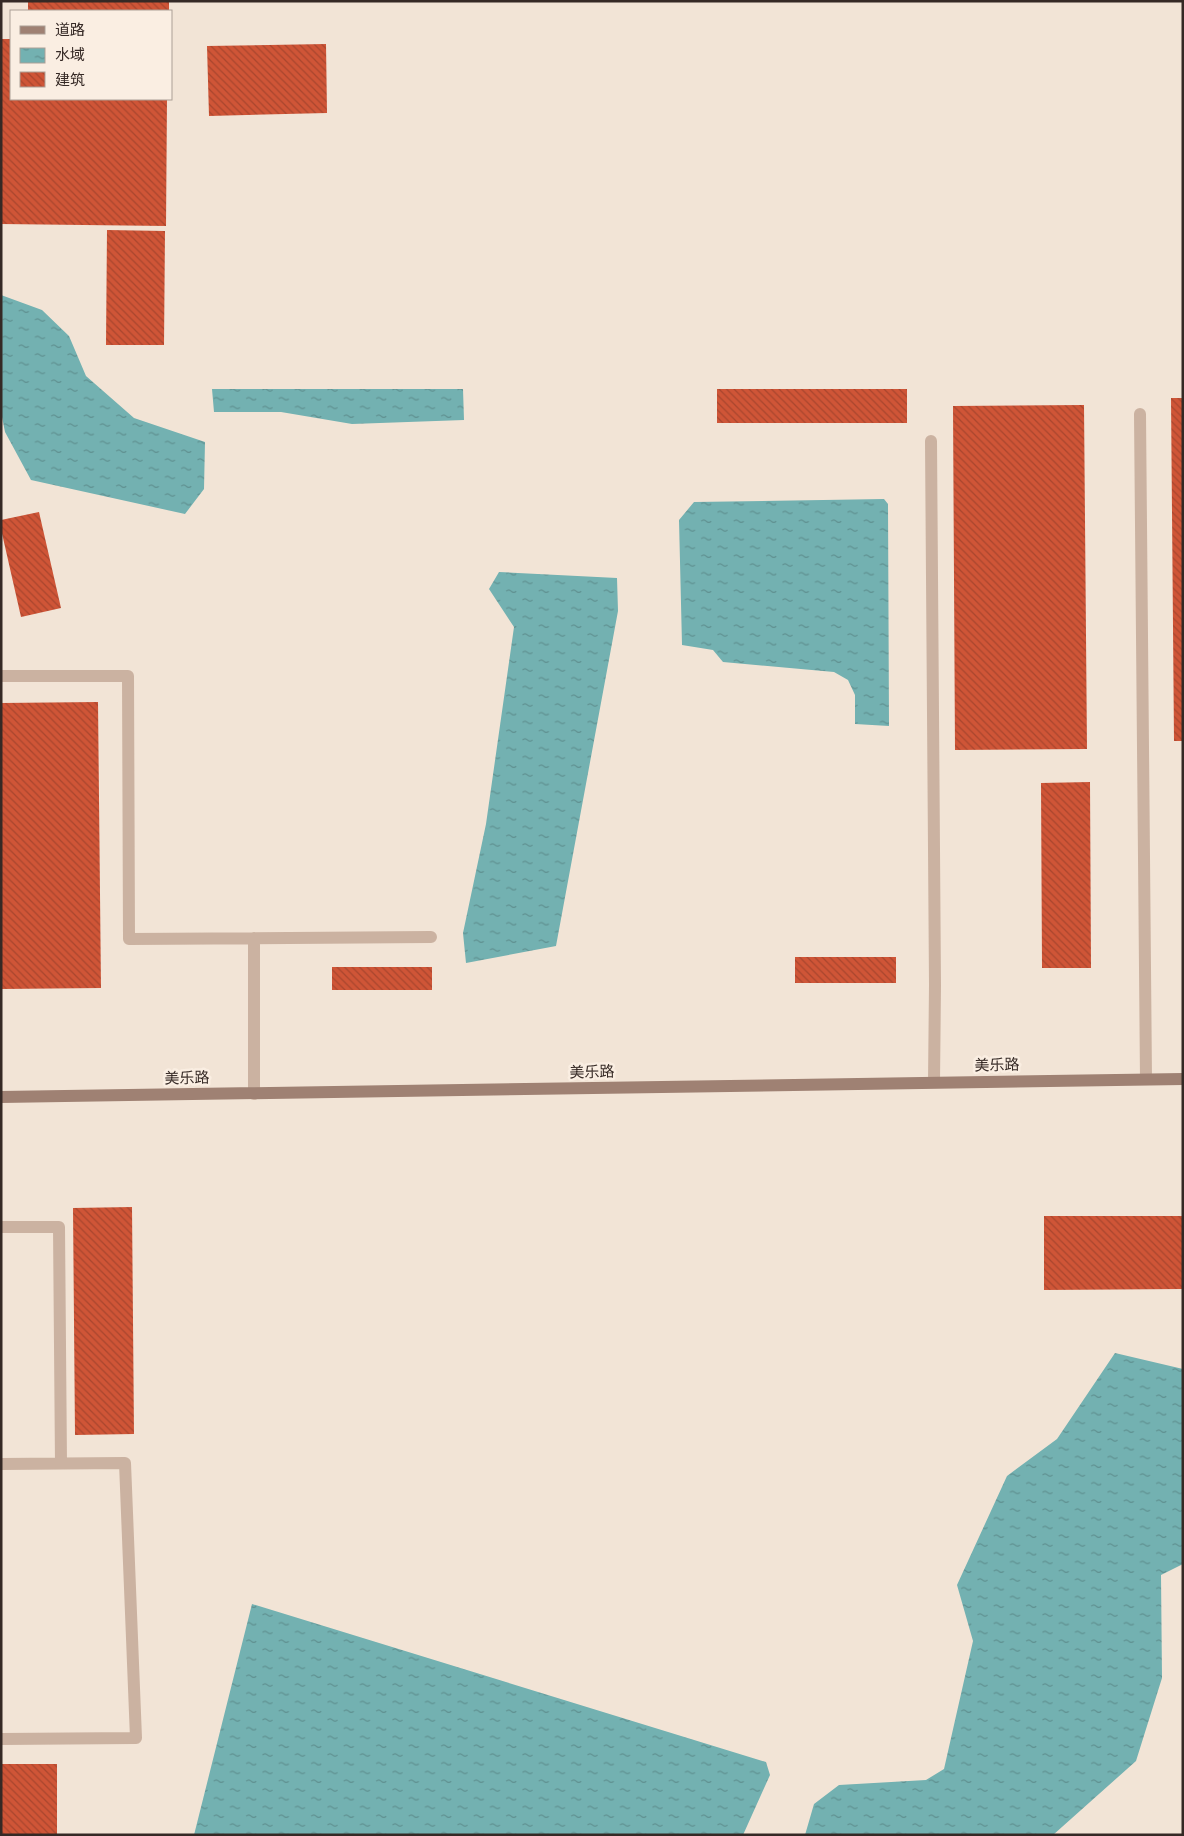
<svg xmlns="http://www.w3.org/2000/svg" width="1184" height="1836" font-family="Roboto,'Noto Sans SC',sans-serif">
	<defs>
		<pattern id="water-ripples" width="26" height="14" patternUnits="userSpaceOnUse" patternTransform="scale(1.25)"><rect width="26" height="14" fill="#73b1b1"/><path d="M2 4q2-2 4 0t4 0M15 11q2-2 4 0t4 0" fill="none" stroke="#5f9090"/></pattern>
		<pattern id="building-back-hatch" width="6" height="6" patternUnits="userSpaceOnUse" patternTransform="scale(1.25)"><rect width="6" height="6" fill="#cf5537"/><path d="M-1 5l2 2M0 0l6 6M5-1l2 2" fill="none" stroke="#a9462e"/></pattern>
	</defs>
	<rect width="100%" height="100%" fill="#f2e4d6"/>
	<path fill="url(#water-ripples)" d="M1,295L42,310L69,336L86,376L134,418L205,442L204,489L185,514L31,480L5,432L1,412Z
		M212,389H463L464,420L352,424L281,412H214Z
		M884,499L888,504L889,726L855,724V695L848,680L834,672L723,662L713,650L682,645L679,520L694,502Z
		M499,572L617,578L618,611L556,946L466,963L463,933L486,824L514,627L489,589Z
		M1115,1353L1183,1369V1564L1161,1575L1162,1678L1136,1761L1053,1835H805L814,1804L839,1785L926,1780L944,1769L973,1641L957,1585L1007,1476L1057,1439Z
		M252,1604L766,1762L770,1775L743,1835H194Z"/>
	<path fill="url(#building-back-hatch)" d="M28,1H169V11H28Z
		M1,39H11V99H167L166,226L1,224Z
		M326,44L327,113L209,116L207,46Z
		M107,230L165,231L164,345H106Z
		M717,389H907V423H717Z
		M1171,398H1183V741H1174Z
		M1084,405L1087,749L955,750L953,406Z
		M39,512L61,608L21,617L1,529V520Z
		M98,702L101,988L2,989L1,703Z
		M1090,782L1091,968H1042L1041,783Z
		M795,957H896V983H795Z
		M332,967H432V990H332Z
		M132,1207L134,1434L75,1435L73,1208Z
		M1044,1216H1183V1289L1044,1290Z
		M1,1764H57V1835H1Z"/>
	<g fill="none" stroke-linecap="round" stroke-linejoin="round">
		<path stroke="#cbb2a1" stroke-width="12" d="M1140,414L1146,1079
			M931,441L935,985L934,1082
			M1,676H128L129,939L431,937
			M254,938V1094
			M1,1227H59L61,1463
			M1,1464L125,1463L136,1738L1,1739"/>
		<path stroke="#9f8173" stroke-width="12" d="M1,1097L1183,1079"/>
	</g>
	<g text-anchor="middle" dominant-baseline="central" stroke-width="5" stroke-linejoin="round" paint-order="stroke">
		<g font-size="15" fill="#352925" stroke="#faeee2">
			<text transform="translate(997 1065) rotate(-1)">美乐路</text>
			<text transform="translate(592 1072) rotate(-1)">美乐路</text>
			<text transform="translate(187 1078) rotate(-1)">美乐路</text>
		</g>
	</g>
	<rect width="1184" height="1836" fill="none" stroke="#352925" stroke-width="5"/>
	<rect x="10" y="10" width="162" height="90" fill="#faeee2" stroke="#ab9f96"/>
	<rect x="20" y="26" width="25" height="8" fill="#9f8173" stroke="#ab9f96"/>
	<text x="55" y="35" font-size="15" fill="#352925">道路</text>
	<rect x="20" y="48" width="25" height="15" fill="url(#water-ripples)" stroke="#ab9f96"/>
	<text x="55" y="60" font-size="15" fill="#352925">水域</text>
	<rect x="20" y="72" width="25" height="15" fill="url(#building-back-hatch)" stroke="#ab9f96"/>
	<text x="55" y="85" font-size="15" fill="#352925">建筑</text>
</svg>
